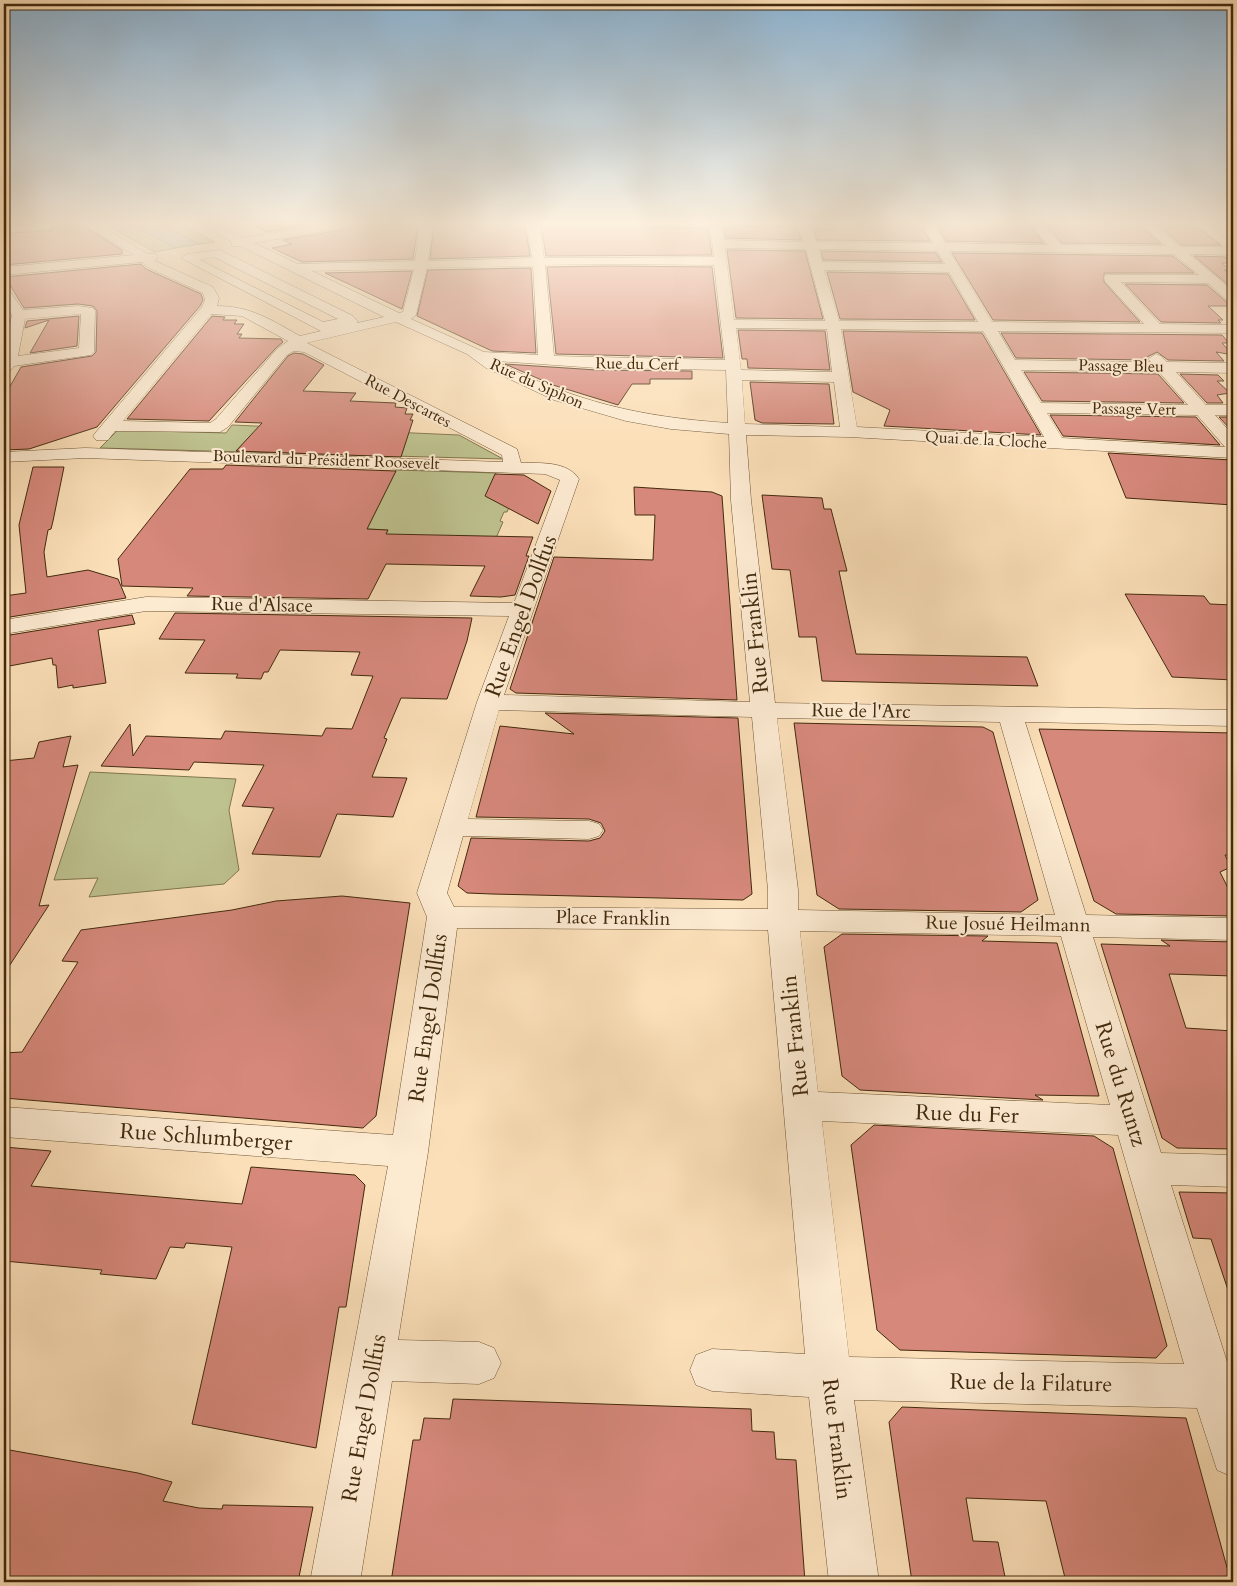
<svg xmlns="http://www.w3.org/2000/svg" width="1237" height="1586" font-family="Cardo,serif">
	<rect width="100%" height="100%" fill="#fbdfb8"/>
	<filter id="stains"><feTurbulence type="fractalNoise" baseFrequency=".004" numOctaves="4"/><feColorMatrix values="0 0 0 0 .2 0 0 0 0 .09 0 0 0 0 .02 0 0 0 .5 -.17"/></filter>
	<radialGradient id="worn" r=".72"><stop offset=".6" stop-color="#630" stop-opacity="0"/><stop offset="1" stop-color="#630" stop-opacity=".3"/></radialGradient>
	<path fill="#bec28f" stroke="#80764e" d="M106,225H131L176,248L155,252Z
		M160,225H182L215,242L199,244Z
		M232,425L459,435L503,459L100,448L118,430L226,433Z
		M396,470L496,473L487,497L513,498L507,512H504L500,521L503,522L496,538L378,549L388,530L367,529Z
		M90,772L236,779L229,810L239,870L224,884L89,897L98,878L54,880Z"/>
	<path fill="#a5b9bb" stroke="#7d8075" d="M131,225H160L199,244L176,248Z"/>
	<path fill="#d6887b" stroke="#422a0d" d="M54,225H82L122,250V254L4,265V251L10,233L47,231L51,230Z
		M253,225H307L267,232Z
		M350,225H418L413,259L302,262L272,248L292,244L283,240L342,230Z
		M434,225H525L530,256L430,259Z
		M541,225L708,228L712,255L546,256Z
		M834,225H920L930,241L817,240L814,228L834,229Z
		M936,225H1029L1044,243L946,241Z
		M1046,225H1140L1161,244L1062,243Z
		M1158,225H1195L1221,245H1181Z
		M729,226H797L801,240L726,238L724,228H730Z
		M727,250L805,251L823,319L736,318Z
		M821,251L936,253L942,262L823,260Z
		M952,253L1173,256L1194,273H1104V282L1140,322L993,320Z
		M1194,256L1225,257L1233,263H1222L1230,270H1224L1233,277V289Z
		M141,264L146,269L201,294L203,300L200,306L97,427L29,449L4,450V397L21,367L92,356L96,352L97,311L93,306L78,304L24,308L5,277Z
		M608,266L712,267L723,358L556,354L547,267Z
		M531,268L536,353L492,351L417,316L428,270Z
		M412,271L402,309L325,273Z
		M827,272L948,274L975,320L840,319Z
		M1125,284L1207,285L1231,306H1208L1223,320H1218L1221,323L1161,322Z
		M79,316L77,346L30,353L49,320L25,328L27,321Z
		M212,316L225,317L223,320H237L234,324H244L237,334H242L239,338L281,339L283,342L276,348L209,421L127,419Z
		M738,330L825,331L830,370L748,368L747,359H742Z
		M843,331L982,333L1041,435L884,426L890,410L853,392Z
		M1001,333L1222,335L1229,343H1222L1233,355L1216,352L1224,361L1168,360L1157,352L1147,357V360L1016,358Z
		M294,353L303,354L324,365L303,391L356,393L350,401L396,403L395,407L407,408L405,414H413L410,420H413L401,457L236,451L262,423L235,422L288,356Z
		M505,364L597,370L692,371V379H650V384H632L618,405L553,385Z
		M1024,372L1158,374L1184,403L1042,401Z
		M1180,374L1218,375L1224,381H1217L1230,393L1217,395L1223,403H1207Z
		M750,382L829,384L834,424L762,423L755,420Z
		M1050,415L1196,417L1220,445L1063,436Z
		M1219,417H1233V432Z
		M1108,453L1232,460L1233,505L1126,498Z
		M226,465L396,471L367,529L388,530L386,534L533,537L526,556H529L515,595L501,597L470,596L485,566L386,564L368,599L187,596L193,588L122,586L118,559L190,469H223Z
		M33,467H64L53,521L51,529L48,530L44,552L47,577L88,570L118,579L126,598L4,618V596L26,593L19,525Z
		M495,474L524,475L551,491L538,524L485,496Z
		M634,487L712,492L722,496L737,700L516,693L510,689L554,557L653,560L655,515H635Z
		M762,495L822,498L824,509H831L847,571H839L856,654L1027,657L1038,686L822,681L816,637H799L790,570L772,569Z
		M1125,594L1204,596L1210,604L1233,605V680L1172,677Z
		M175,613L472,618L467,641L447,699L401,698L384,738L387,739L372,777L407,778L393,817L337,814L320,857L252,854L274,808L242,806L264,765L194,762L189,770L101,766L130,724L133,756L146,736L221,739L225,731L322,736L326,728L352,729L373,676L351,675L360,652L280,650L268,672H264L261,679L236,678L238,674L185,673L205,640L159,639Z
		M132,615L135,624L98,630L106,683L73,688V685L58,688L56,665H53L52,658L4,667V636Z
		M545,713L738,718L752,894L743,900L492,894L467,893L458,886L471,838L589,841L600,838L605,831L601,823L589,819L476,817L500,726L574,734Z
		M794,723L983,727L993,732L1038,900L1021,912L839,909L817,895Z
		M1039,729L1233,733V855H1225L1231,867L1220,872L1233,898V916L1116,914L1094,901Z
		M71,736L63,767L78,765L39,906L49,905L4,974V761L34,758L39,742Z
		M342,896L410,903L376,1116L363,1128L4,1098V1053L22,1052L78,962L62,961L81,930L232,910L276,901Z
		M842,934L988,936L982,941L1057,943L1099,1096L1035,1095L1043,1100L860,1090L842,1076L824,947Z
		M1161,940L1233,942V976L1169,974L1186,1028L1233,1031V1149L1177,1148L1162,1138L1101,944L1170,946Z
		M874,1125L1094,1136L1113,1148L1167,1346L1156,1358L900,1350L877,1330L851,1145Z
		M4,1147L51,1151L31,1186L242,1204L251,1167L355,1175L365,1185L346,1307H339L316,1448L192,1424L232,1247L186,1243L184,1248L170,1247L156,1279L100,1274L102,1270L4,1261Z
		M1179,1192L1233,1193V1293H1229L1211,1239L1193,1238Z
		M453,1399L751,1409L752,1431L774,1432L776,1459L796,1460L805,1582H391L413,1440H420L424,1418L450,1419Z
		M902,1407L1186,1418L1231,1582H1066L1046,1501L966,1498L973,1541L998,1542L1006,1582H912L889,1422Z
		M4,1449L138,1473L172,1482L163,1501L199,1508L222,1509L223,1505L313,1507L298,1582H4Z"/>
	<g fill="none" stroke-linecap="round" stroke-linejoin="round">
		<g stroke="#705738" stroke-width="1">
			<path id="minor" d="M52,225L51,228L47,229L4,232V226Z
				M84,225H99L148,254H156L158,257L155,261L213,287L219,298L217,306C251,306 271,320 300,336L321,331L181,258L187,254L220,250L353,316L358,321L357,323L384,317L240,246H232L231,241L201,225H216L243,238L320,225H348L342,228L254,243L298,264L415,261L420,225H432L428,261L532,258L527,225H539L544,258L714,257L710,225H722L724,240L804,242L799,225H811L816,242L933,243L922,225H934L945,243L1048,245L1031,225H1043L1061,245L1166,246L1142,225H1155L1180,247H1233V255L1189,254L1233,291V302L1228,301L1208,283L1121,282L1160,324L1233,325V333L998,331L1015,360L1151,362L1148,359L1156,354L1161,356L1167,362L1233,363V373L1176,372L1206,405H1233V415H1215L1233,435V458L849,437L746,435L751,500L775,703L1233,710V726L1025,722L1086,915L1233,918V940L1093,937L1161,1153L1233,1155V1187L1171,1185L1228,1365L1233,1366V1477L1217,1470L1197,1408L854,1400L879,1582H829L809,1397L712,1391L696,1385L690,1370L696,1355L712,1349L805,1354L768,930L457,928L428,1152L398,1340L479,1342L494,1348L501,1363L494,1378L479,1384L392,1381L360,1582H310L388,1166L4,1137V1107L393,1135L427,917L417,893L477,702L509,616L146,611L4,634V620L146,597L514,603L560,480L545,474L85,458L4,462V452L85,448L503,462L502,455L304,352L294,351L287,355L228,427L220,432L115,431L108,440H96L93,436L96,432L202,307L205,300L203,293L147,267L142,262L4,275V267L134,255ZM725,248L806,249L825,321L734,320ZM818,249L937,251L945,264L822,262ZM949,251L1174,254L1199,275H1105L1104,278L1105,281L1144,324L992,322ZM214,257L338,319L323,322L200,260ZM608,264L714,265L725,360L554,356L545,265ZM533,266L538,355L484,352L411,319L416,315L427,268ZM414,269L403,312L399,313L312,271ZM824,270L949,272L978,322L839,321ZM211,314L242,316L288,341L277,349L216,419L210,423L123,421ZM396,322L467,354L486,368L554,400L626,421L671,429L729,434L731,500L750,702L504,695L579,479C567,461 541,463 521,463L517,449L307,343ZM736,328L827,329L832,372L741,370ZM841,329L983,331L1044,437L857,427ZM496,361L597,368L726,370L728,423C642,417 573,402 496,361ZM1021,370L1159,372L1188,405L1041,403ZM742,380L834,382L840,427L745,424ZM1047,413L1197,415L1225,447L1062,438ZM499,710L752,717L768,890V909L454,907L447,893L463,836L589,839L599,836L603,830L599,824L589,821L468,819ZM777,718L1000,722L1055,915L798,910V890ZM800,931L1061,936L1110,1105L818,1092ZM822,1121L1118,1135L1184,1364L849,1357Z
				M1210,225H1224L1233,233V241L1229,240Z
				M4,289L9,290L23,310L78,306L93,308L95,311L94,352L91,355L14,366L9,372L4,374V351L12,315L4,303ZM81,314L79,348L18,356L25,319Z"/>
		</g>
		<use href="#minor" fill="#fcead1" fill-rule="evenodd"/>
	</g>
	<linearGradient id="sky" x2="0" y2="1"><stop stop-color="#8db6d6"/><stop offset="0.5" stop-color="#fdf1df"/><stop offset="1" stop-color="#fdf1df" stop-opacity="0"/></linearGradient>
	<rect width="1237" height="447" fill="url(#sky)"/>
	<g text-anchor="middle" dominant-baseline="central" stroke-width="4" stroke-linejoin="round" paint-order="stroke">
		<g font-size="16" fill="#422a0d" stroke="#fcead1">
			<text transform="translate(637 364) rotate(1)">Rue du Cerf</text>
			<text transform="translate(1121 366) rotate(1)">Passage Bleu</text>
			<text transform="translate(537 384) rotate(24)">Rue du Siphon</text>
			<text transform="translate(408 401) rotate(28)">Rue Descartes</text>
			<text transform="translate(1134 409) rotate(1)">Passage Vert</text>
			<text transform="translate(986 440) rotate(3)">Quai de la Cloche</text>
			<text transform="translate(326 460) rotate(2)">Boulevard du Président Roosevelt</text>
		</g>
		<g font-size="19" fill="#422a0d" stroke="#fcead1">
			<text transform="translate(262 605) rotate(1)">Rue d'Alsace</text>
			<text transform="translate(861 711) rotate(1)">Rue de l'Arc</text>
			<text transform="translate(613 918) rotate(1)">Place Franklin</text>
			<text transform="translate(1008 924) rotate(1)">Rue Josué Heilmann</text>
		</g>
		<g font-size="22" fill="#422a0d" stroke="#fcead1">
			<text transform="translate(521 616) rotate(-70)">Rue Engel Dollfus</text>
			<text transform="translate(755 633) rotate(-96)">Rue Franklin</text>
			<text transform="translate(428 1018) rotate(-82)">Rue Engel Dollfus</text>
			<text transform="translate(795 1036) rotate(-96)">Rue Franklin</text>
			<text transform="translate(1121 1084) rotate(73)">Rue du Runtz</text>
			<text transform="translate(967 1114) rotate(2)">Rue du Fer</text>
			<text transform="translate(206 1137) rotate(4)">Rue Schlumberger</text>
			<text transform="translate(1031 1383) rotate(1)">Rue de la Filature</text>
			<text transform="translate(364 1418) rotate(-80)">Rue Engel Dollfus</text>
			<text transform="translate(837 1439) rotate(83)">Rue Franklin</text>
		</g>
	</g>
	<rect width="1237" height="1586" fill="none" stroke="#fbdfb8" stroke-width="20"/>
	<rect x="5" y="5" width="1227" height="1576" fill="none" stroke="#422a0d" stroke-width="2.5"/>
	<rect x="10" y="10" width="1217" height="1566" fill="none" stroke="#422a0d"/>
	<rect width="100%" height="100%" filter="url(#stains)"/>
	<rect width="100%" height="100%" fill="url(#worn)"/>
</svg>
